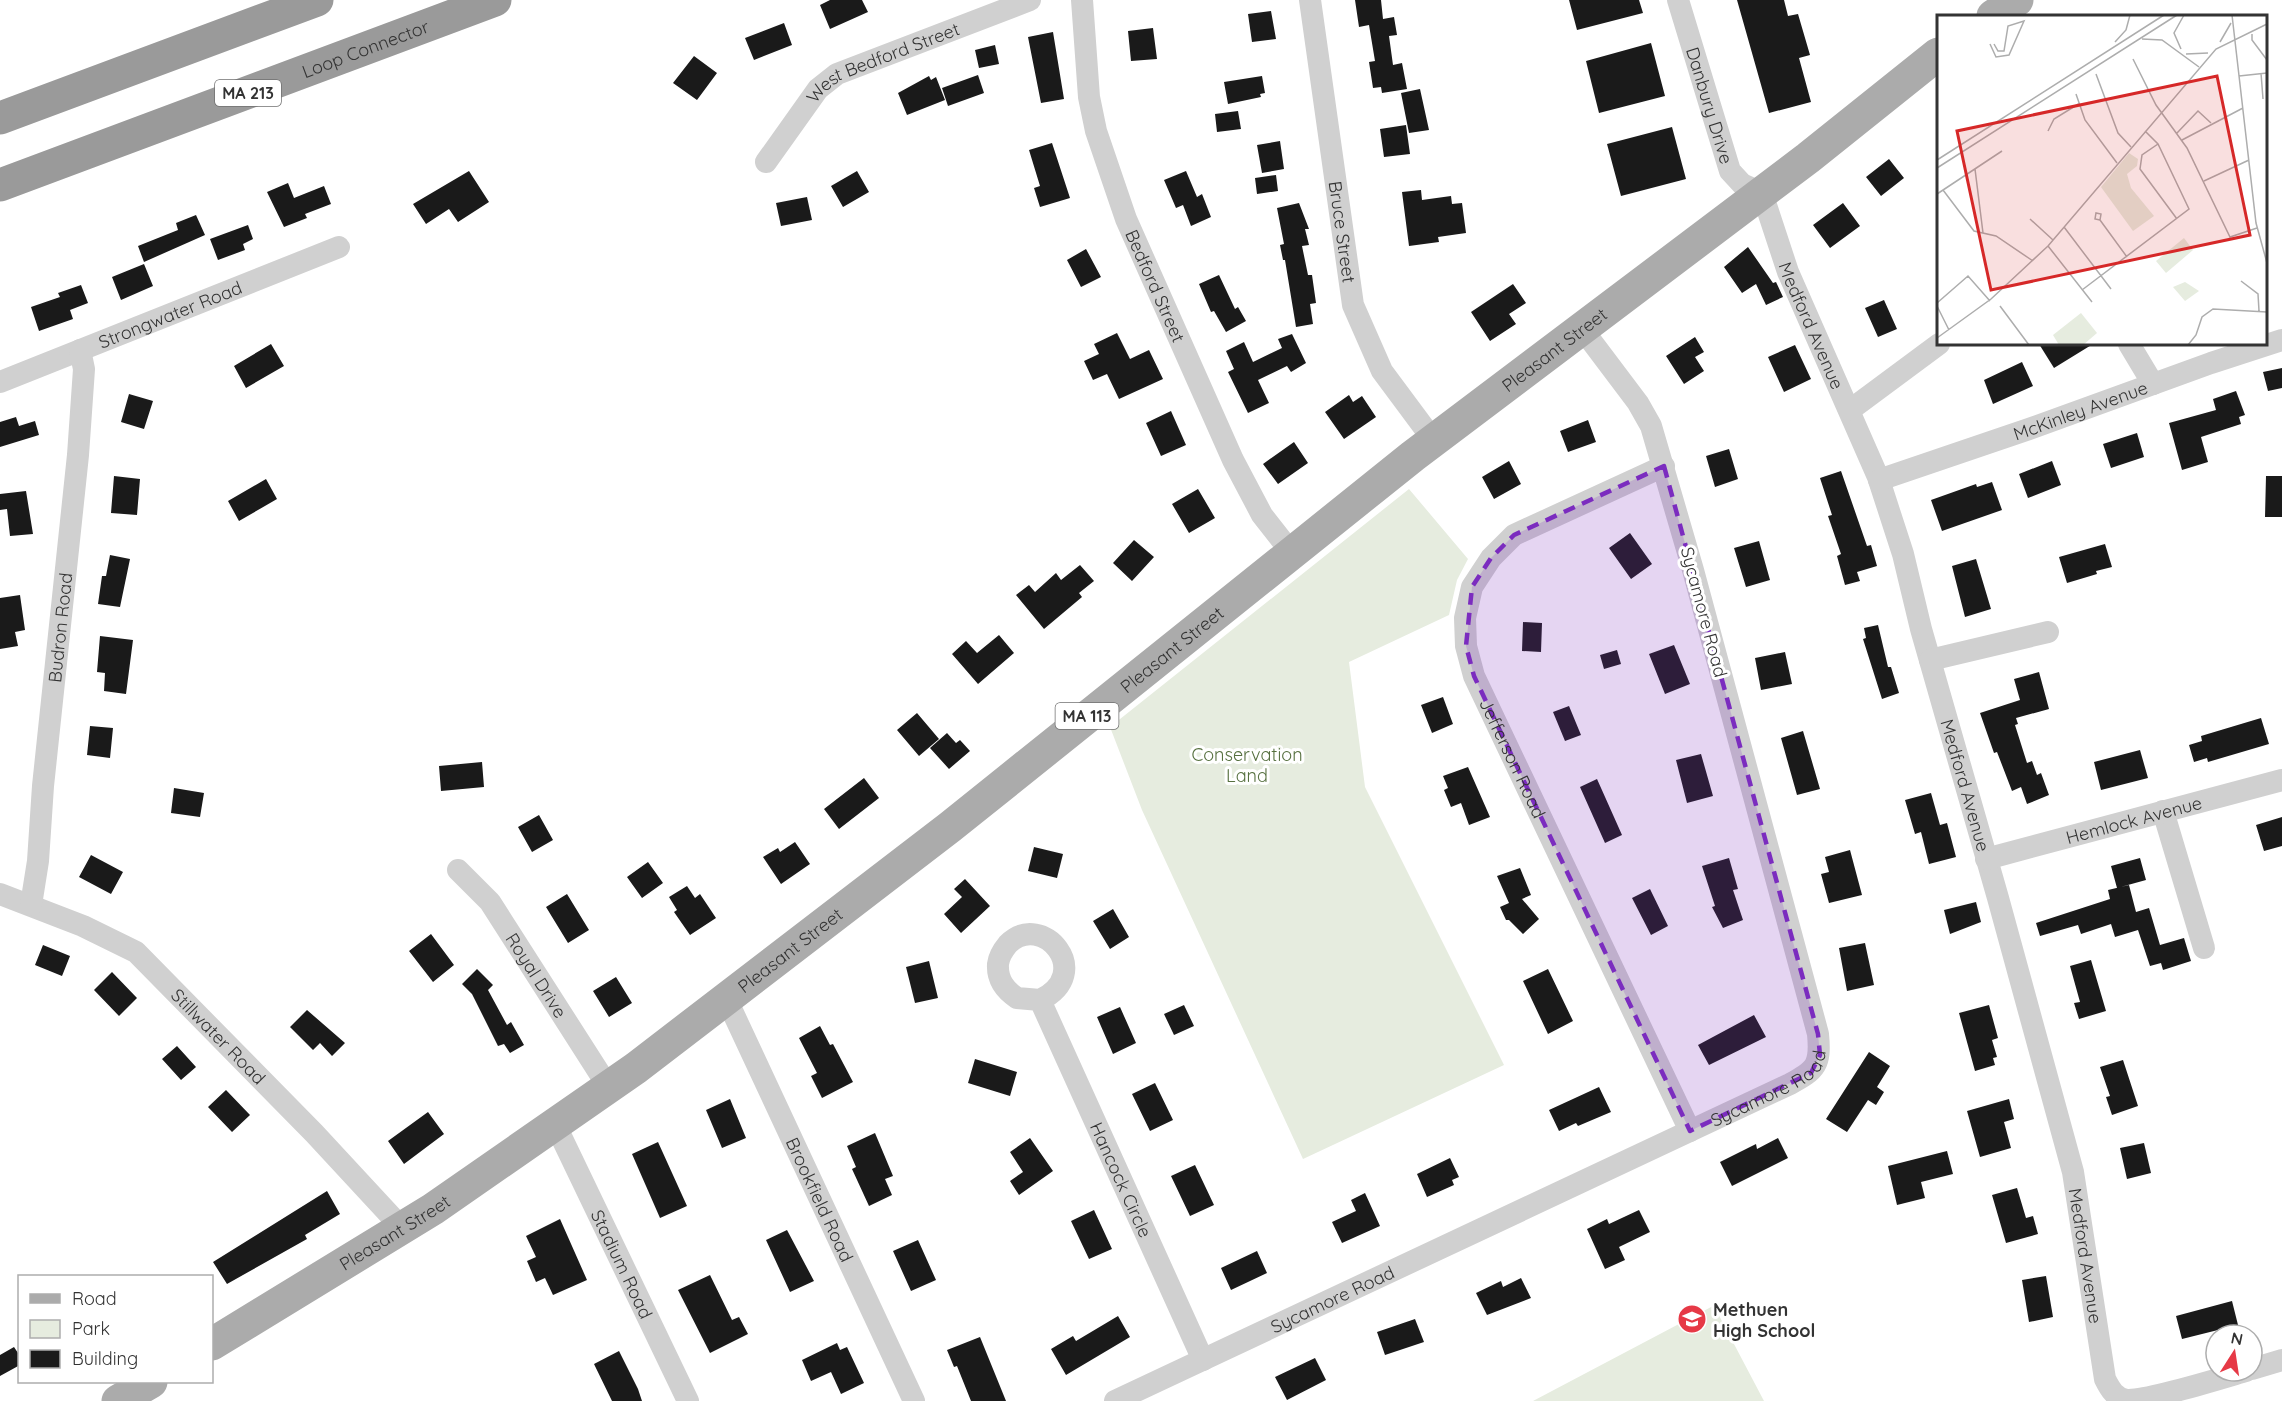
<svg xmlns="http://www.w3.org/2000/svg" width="2282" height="1401" font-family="Quicksand,sans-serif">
	<rect width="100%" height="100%" fill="#fff"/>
	<path fill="#e6ecdf" d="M1409,489L1468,559L1457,580L1449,615L1349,662L1365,787L1504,1065L1303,1159L1142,810L1110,727Z
		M1714,1306L1764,1401H1533L1713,1306Z"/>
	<path fill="#1a1a1a" d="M830,0H862L868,12L830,29L820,5Z
		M1355,0H1381L1383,19L1394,17L1397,35L1389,36L1393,65L1402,63L1407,89L1382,93L1381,87L1373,88L1369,62L1375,61L1369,25L1359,27Z
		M1569,0H1639L1643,13L1577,30Z
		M1737,0H1784L1788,16L1798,14L1810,55L1799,58L1811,102L1769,113Z
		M1271,11L1276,39L1252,42L1248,14Z
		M784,23L792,45L754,60L745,38Z
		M1153,28L1157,59L1131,61L1128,31Z
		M1053,32L1064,99L1041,103L1028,37Z
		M1651,43L1665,96L1599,113L1586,61Z
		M995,45L999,64L979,68L975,50Z
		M694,56L717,73L697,100L673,83Z
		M978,75L984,93L948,106L942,88Z
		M929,76L931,80L936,77L945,100L907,115L898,93Z
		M1262,76L1265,93L1260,94L1261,97L1228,104L1224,82Z
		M1420,89L1429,130L1409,133L1401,93Z
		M1238,111L1241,129L1217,132L1215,114Z
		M1406,125L1410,154L1384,157L1380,129Z
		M1672,127L1686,179L1621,196L1607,144Z
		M1280,141L1284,169L1262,173L1257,145Z
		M1052,143L1070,198L1040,207L1034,188L1040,186L1029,150Z
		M1889,159L1904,178L1881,196L1866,177Z
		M469,171L489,202L458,222L449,209L426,224L413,204Z
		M857,171L869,192L843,207L831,186Z
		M1186,171L1197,197L1202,194L1211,217L1191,226L1183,205L1176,208L1164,180Z
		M1276,175L1278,191L1257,194L1255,178Z
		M288,183L294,198L324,186L331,204L305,214L307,218L284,227L267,192Z
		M1421,190L1422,200L1451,196L1452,204L1462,203L1466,233L1438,237L1439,242L1409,246L1402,192Z
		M807,197L812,220L781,226L776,203Z
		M1299,203L1309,229H1305L1309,245L1302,246L1308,275H1312L1316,303L1310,304L1313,324L1296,327L1285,260H1283L1280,245L1284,244L1277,208Z
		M1843,203L1860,226L1830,248L1813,225Z
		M196,215L205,235L144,262L138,246L178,230L176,223Z
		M248,225L253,239L243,244L245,250L218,260L210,239Z
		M1748,247L1773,283L1776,282L1783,297L1766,305L1756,284L1742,293L1724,267Z
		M1086,249L1101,277L1081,287L1067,260Z
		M144,264L153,286L121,300L112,277Z
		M1219,275L1235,309L1238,307L1246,321L1226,332L1214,311L1211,312L1199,284Z
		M1513,284L1526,303L1509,314L1516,324L1490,341L1471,312Z
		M81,285L88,303L70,310L73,319L39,331L31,307L60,297L58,293Z
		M1884,300L1897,329L1878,337L1865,308Z
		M1117,333L1130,359L1149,350L1163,379L1119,399L1107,374L1093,380L1084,361L1099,354L1094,344Z
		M1292,334L1306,363L1291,372L1287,366L1258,380L1269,403L1248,413L1228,372L1234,369L1226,351L1244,342L1253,362L1282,348L1278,339Z
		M1695,337L1704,352L1695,357L1704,371L1684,384L1666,356Z
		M271,344L284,366L246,388L234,366Z
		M2039,344H2093L2054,368Z
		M1795,345L1811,379L1784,392L1768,357Z
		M2022,362L2033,386L1993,404L1984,380Z
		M2282,368V388L2268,391L2263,372Z
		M2236,391L2245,415L2239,417L2241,424L2201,437L2208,462L2182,470L2169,423L2216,410L2213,399Z
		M129,394L153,401L144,429L121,422Z
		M1349,395L1353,402L1362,396L1376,417L1344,439L1325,412Z
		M1171,411L1186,445L1161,456L1146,423Z
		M16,417L19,426L35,421L39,435L0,447V422Z
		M1588,420L1596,442L1568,452L1560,431Z
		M2137,433L2144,457L2111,468L2103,444Z
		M1294,442L1308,463L1278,484L1263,464Z
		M1729,449L1738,479L1715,487L1706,456Z
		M1509,461L1521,484L1494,499L1482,477Z
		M2052,461L2061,485L2028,498L2019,474Z
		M1841,471L1867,546L1871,545L1877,566L1857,572L1860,581L1845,585L1837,556L1841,554L1828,516L1832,515L1820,478Z
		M114,476L140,479L137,515L111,513Z
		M2266,476H2282V517H2265Z
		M266,479L277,499L239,521L228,501Z
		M1992,482L2002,510L1942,531L1931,500L1976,484L1977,487Z
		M1198,489L1215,518L1189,533L1172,504Z
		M26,491L33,534L10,536L7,509L0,510V494Z
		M1630,533L1652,564L1631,579L1609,548Z
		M1134,540L1154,557L1132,581L1113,563Z
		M1759,541L1770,580L1746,587L1734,548Z
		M2105,544L2112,567L2096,571L2097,574L2067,583L2059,557Z
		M110,555L130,559L120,607L98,604L102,576H106Z
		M1976,559L1991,609L1965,617L1952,566Z
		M1080,565L1094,581L1079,593L1082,597L1044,629L1016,595L1029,585L1035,592L1056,573L1061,580Z
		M20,595L25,630L15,632L18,646L0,649V598Z
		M1523,622L1542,623L1541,652L1522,651Z
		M1878,625L1888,667H1891L1899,693L1882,699L1863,639L1866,638L1864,628Z
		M999,635L1014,653L978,684L952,654L966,641L977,653Z
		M100,636L133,640L126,694L104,691L105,673L97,672Z
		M1674,645L1690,684L1665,694L1649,654Z
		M1617,650L1621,664L1604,669L1600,655Z
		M1785,652L1792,684L1761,690L1755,658Z
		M2039,672L2049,709L2016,718L2018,724L2015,725L2027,763L2032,761L2037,775L2041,773L2049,795L2027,804L2021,787L2012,791L1997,752L1994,753L1980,713L2020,700L2014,679Z
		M1443,697L1453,724L1432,733L1421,705Z
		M1569,706L1581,735L1565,741L1553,712Z
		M917,713L939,739L919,756L897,730Z
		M2261,718L2269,744L2208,762L2207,758L2194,762L2189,745L2202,741L2201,736Z
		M90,726L113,728L110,758L87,755Z
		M1803,731L1820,789L1797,795L1781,738Z
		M947,733L956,743L960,740L970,751L949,769L930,748Z
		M2140,750L2148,778L2101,790L2094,762Z
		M1701,754L1713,796L1687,803L1676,760Z
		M482,762L484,787L441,791L439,766Z
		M1468,767L1490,817L1469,825L1461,803L1451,807L1444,790L1448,788L1443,776Z
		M864,778L879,798L839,829L824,809Z
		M1597,779L1622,835L1605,843L1580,787Z
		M174,788L204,793L200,817L171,813Z
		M1931,793L1940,825L1947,823L1956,857L1929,864L1921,832L1915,834L1905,800Z
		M539,815L553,840L532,852L518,827Z
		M2282,817V846L2264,851L2256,825Z
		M795,842L810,864L781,884L763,857L778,848L780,852Z
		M1034,847L1063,854L1057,878L1028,871Z
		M1850,850L1862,895L1829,903L1821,874L1829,872L1825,857Z
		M91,855L123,872L111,894L79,877Z
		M1729,858L1738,889L1733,890L1743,920L1723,928L1712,907L1715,906L1702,866Z
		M2140,858L2146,880L2117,888L2111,866Z
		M648,862L663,883L642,898L627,877Z
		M1520,868L1531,895L1522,899L1539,919L1523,934L1509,920H1506L1500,907L1509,903L1497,876Z
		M965,879L990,906L961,933L944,914L962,897L954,889Z
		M2129,885L2136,912L2149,908L2160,945L2184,938L2191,961L2163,970L2161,963L2150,966L2138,930L2115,937L2111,924L2081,934L2078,925L2040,936L2036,923L2110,899L2108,890Z
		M687,886L695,898L700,894L716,918L690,935L674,912L677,910L669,897Z
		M1650,889L1668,926L1651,935L1632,898Z
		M567,894L589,930L568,943L546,907Z
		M1976,902L1981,922L1950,934L1944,910Z
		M1113,909L1129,937L1110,949L1093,921Z
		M431,934L454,965L433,982L409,951Z
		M1865,943L1874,985L1847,991L1839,948Z
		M43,945L70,956L62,976L35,965Z
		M2091,960L2106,1011L2079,1019L2074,1003L2080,1002L2070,966Z
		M929,961L938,998L915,1003L906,967Z
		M477,969L493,985L488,990L507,1025L511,1022L524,1045L510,1053L504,1044L498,1046L472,994L462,984Z
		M1548,969L1573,1021L1548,1034L1523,981Z
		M112,972L137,998L119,1016L94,990Z
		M616,977L632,1003L609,1017L593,991Z
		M1184,1005L1194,1026L1174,1035L1164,1014Z
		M1989,1005L1998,1038L1992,1040L1997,1057L1993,1058L1995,1065L1975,1071L1959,1013Z
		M1120,1007L1136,1043L1113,1054L1097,1017Z
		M307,1010L345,1043L332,1056L320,1043L313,1050L290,1027Z
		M1754,1015L1766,1037L1709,1065L1698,1045Z
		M820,1026L830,1045L833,1044L853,1082L822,1098L811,1076L817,1073L799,1038Z
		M177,1046L196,1067L181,1080L162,1059Z
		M1869,1052L1890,1066L1877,1087L1884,1092L1876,1105L1868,1100L1847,1132L1826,1119Z
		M975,1059L1017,1072L1010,1096L968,1083Z
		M2123,1060L2138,1106L2112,1115L2106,1097L2110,1096L2100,1067Z
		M1155,1083L1173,1120L1150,1131L1132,1094Z
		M1599,1087L1611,1112L1578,1126L1576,1123L1559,1131L1549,1110Z
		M226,1090L250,1115L232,1132L208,1107Z
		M730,1099L746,1138L722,1148L706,1110Z
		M2009,1099L2014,1119L2004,1122L2011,1148L1980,1157L1967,1111Z
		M428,1112L444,1134L404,1164L388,1141Z
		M875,1133L893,1176L885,1179L892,1195L869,1206L852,1169L856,1167L847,1146Z
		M1030,1138L1053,1171L1019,1195L1010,1181L1023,1172L1010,1152Z
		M1778,1138L1788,1158L1732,1186L1720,1162L1756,1144L1757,1149Z
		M658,1142L687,1206L660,1218L632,1154Z
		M2144,1143L2151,1173L2127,1179L2120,1148Z
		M1947,1151L1953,1174L1921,1182L1925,1198L1897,1205L1888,1166Z
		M1450,1158L1459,1177L1452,1180L1454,1185L1427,1197L1417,1174Z
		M1195,1165L1214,1205L1190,1216L1171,1176Z
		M2017,1188L2026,1218L2033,1216L2038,1234L2006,1243L1992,1195Z
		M327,1191L340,1214L305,1235L307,1239L227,1284L213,1262Z
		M1365,1193L1380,1226L1342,1243L1332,1222L1356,1211L1351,1200Z
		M1094,1210L1112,1249L1089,1259L1071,1221Z
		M1639,1210L1650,1232L1619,1247L1625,1260L1605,1269L1587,1229L1607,1219L1609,1224Z
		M560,1219L587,1280L553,1295L545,1278L536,1282L527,1261L536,1257L526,1236Z
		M787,1230L814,1281L790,1292L766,1240Z
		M918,1240L936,1280L911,1291L893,1251Z
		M1257,1251L1267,1273L1231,1290L1221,1268Z
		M710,1275L732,1320L739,1317L748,1334L710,1353L678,1290Z
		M2046,1276L2053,1317L2029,1322L2022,1280Z
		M1521,1278L1531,1298L1487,1315L1476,1293L1501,1281L1503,1287Z
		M2232,1301L2238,1325L2182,1339L2176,1316Z
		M1118,1316L1130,1337L1066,1375L1051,1349L1073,1336L1076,1341Z
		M1415,1319L1424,1342L1385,1355L1377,1332Z
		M980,1337L1006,1401H971L957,1366L954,1367L947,1350Z
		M837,1343L840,1350L847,1347L864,1383L841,1394L831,1372L811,1381L802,1360Z
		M14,1347L20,1356V1365L0,1376V1355Z
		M619,1351L638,1389L642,1401H612L594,1364Z
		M1315,1358L1326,1380L1287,1400L1275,1377Z"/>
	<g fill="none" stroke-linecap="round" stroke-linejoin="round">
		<g stroke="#d0d0d0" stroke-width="22">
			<path id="s1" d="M1082,0L1089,97L1096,131L1126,219L1233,460L1262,515L1291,552"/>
			<path id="s2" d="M1310,0L1353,305L1382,371L1434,441"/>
			<path id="s3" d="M1678,0L1730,171L1742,184L1762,193L1788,272L1878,477L1903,554L1921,629L1998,898L2073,1172L2105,1379C2110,1389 2115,1398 2127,1400C2148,1401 2222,1378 2246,1371"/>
			<path id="s4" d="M766,162L818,89L837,74L1030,0"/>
			<path d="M2129,344L2153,384"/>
			<path id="s5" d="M0,382L339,247"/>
			<path d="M1850,410L1939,344"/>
			<path id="s6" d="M1664,466L1514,535L1491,558L1472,587L1465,618L1466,646L1474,676L1690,1131"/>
			<path id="s7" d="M1879,480L2029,429L2211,363L2282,340"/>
			<path d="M1930,660L2048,632"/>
			<path d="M2163,811L2204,948"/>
			<path id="s8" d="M1986,859L2282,780"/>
			<path id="s9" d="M458,870L490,902L609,1088"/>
			<path id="s10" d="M0,894L83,926L136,952L314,1133L402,1228"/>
			<path id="s11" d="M31,905L38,861L43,786L78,455L84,369L80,350"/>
			<path id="s12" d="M727,1000L914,1401"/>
			<path id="s13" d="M1040,1000L1017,998C1005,990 997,980 998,964C999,956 1003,950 1008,944C1042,910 1096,973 1040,1000L1203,1360"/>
			<path id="s14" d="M556,1126L688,1401"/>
			<path d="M2252,1369L2282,1360"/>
			<path id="s15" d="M1115,1401L1790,1084C1816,1070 1821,1065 1818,1034L1693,570L1651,426L1638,403L1583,330"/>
		</g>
		<g stroke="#ababab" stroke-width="33">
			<path d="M1993,16L2017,0"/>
			<path id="s16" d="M212,1344L433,1209L636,1068L950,827L1413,456L1808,158L1938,54"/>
			<path d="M118,1401L151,1382"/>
		</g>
		<g stroke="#9a9a9a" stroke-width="33">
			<path d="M0,118L317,0"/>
			<path id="s17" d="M0,185L495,0"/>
		</g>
	</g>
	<path fill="#7b2cbf" fill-opacity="0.2" stroke="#7b2cbf" stroke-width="4.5" stroke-dasharray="12 8" stroke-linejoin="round" d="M1664,466L1818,1034L1820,1055L1811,1073L1690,1131L1474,676L1466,646L1472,587L1491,558L1514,535Z"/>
	<defs>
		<g id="school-disc" transform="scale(1.5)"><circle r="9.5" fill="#e63946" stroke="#fff"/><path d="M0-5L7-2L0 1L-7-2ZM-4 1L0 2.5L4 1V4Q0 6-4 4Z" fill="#fff"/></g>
	</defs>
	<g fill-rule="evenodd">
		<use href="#school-disc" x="1692" y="1319"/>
	</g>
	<g text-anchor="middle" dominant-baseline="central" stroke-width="6" stroke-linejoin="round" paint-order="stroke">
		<g fill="#fff" stroke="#707070" stroke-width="1.5">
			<rect x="215" y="80" width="66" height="26" rx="4.5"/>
			<rect x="1055.5" y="703" width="63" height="26" rx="4.5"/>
		</g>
		<g font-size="16" font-weight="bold" fill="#333">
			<text x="248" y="93">MA 213</text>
			<text x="1087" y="716">MA 113</text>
		</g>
		<g font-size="18" fill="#333" stroke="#fff">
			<text stroke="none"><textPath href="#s17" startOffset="390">Loop Connector</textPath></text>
			<text stroke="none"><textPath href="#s4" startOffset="160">West Bedford Street</textPath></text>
			<text stroke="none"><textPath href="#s3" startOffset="110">Danbury Drive</textPath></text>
			<text stroke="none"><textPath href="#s2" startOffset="234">Bruce Street</textPath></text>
			<text stroke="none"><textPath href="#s1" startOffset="298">Bedford Street</textPath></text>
			<text stroke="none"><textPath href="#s5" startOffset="183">Strongwater Road</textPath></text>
			<text stroke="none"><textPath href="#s3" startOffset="360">Medford Avenue</textPath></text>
			<text stroke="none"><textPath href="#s16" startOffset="1672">Pleasant Street</textPath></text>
			<text stroke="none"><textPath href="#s7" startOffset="213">McKinley Avenue</textPath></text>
			<text transform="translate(1704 612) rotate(75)">Sycamore Road</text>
			<text stroke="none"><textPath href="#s11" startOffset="279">Budron Road</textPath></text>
			<text stroke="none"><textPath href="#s16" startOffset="1186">Pleasant Street</textPath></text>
			<text stroke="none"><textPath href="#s6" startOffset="414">Jefferson Road</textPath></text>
			<text stroke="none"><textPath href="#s3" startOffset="846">Medford Avenue</textPath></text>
			<text stroke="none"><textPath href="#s8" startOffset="153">Hemlock Avenue</textPath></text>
			<text stroke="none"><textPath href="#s16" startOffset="700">Pleasant Street</textPath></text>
			<text stroke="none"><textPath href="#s9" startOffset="132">Royal Drive</textPath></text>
			<text stroke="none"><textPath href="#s10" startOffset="266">Stillwater Road</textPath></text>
			<text stroke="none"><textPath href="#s15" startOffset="726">Sycamore Road</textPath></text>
			<text stroke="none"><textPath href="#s13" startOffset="404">Hancock Circle</textPath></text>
			<text stroke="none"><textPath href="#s12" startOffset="220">Brookfield Road</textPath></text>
			<text stroke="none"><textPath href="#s16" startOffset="214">Pleasant Street</textPath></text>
			<text stroke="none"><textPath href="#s3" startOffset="1332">Medford Avenue</textPath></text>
			<text stroke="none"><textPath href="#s14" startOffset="153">Stadium Road</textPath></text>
			<text stroke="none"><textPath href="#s15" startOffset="240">Sycamore Road</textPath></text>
		</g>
		<g font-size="18" fill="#56703f" stroke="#fff">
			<text x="1247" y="754">Conservation<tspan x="1247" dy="21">Land</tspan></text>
		</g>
		<g font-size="18" font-weight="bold" fill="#333" stroke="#fff" text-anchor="start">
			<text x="1713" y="1309">Methuen<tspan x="1713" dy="21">High School</tspan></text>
		</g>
	</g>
	<g transform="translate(1937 15)">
		<rect width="330" height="330" fill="#fff"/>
		<path d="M192,138L201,144L200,151L190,159L194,173L217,201L196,216L164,172ZM247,223L256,235L229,258L219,246ZM248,267L262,276L248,286L236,272ZM144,298L160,318L146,330H122L116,320Z" fill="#e6ecdf"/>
		<path fill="none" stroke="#adadad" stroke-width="1.5" d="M295,0L319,208L330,248M315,19V25L330,45M205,24L225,25L262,52M178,27L189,15L193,0M283,27L294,8M53,29L59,42L72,40L87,6L71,11L67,36H61L57,29M244,34L237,18L247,0M249,39L271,38M196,44L219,90L250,133L293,222L320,213M324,58L326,84M159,59L181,118L194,132M302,61L330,58M139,79L148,105L180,148M111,116L117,104L143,88M240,118L261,96L274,108M245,125L306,93M221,129L205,140L203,154L240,204M0,145L227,0M0,153L240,0M38,154L46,218M267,166L312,145M6,175L37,216L59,221L96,246M0,179L65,136M93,204L116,225M163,205L158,204L159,198L164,199L163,205L190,242M127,212L174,274M111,231L155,287M304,266L321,279L322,296M145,275L252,194L221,129L208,116M0,288L31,261L53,286M0,291L12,315M63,291L92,330M0,323L54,284L111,231L279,34L330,9M251,330L259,320L265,302L276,294L330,297"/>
		<path fill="#d62828" fill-opacity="0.15" stroke="#d62828" stroke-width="3" d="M280,61L313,220L54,275L20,116Z"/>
		<rect width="330" height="330" fill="none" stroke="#333" stroke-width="3"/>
	</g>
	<rect x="18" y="1275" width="195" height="108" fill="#ffffff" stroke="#adadad" stroke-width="1.5"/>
	<rect x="30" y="1294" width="30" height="9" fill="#ababab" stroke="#adadad" stroke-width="1.5"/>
	<text x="72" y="1305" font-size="18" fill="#333333">Road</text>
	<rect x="30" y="1320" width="30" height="18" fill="#e6ecdf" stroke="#adadad" stroke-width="1.5"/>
	<text x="72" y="1335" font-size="18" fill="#333333">Park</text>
	<rect x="30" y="1350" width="30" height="18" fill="#1a1a1a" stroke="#adadad" stroke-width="1.5"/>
	<text x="72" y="1365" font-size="18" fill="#333333">Building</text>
	<g transform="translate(2234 1353) rotate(12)"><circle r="28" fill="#ffffff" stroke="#adadad" stroke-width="1.5"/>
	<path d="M0-4.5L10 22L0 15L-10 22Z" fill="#e63946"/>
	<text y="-9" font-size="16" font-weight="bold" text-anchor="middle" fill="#333333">N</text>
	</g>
</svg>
